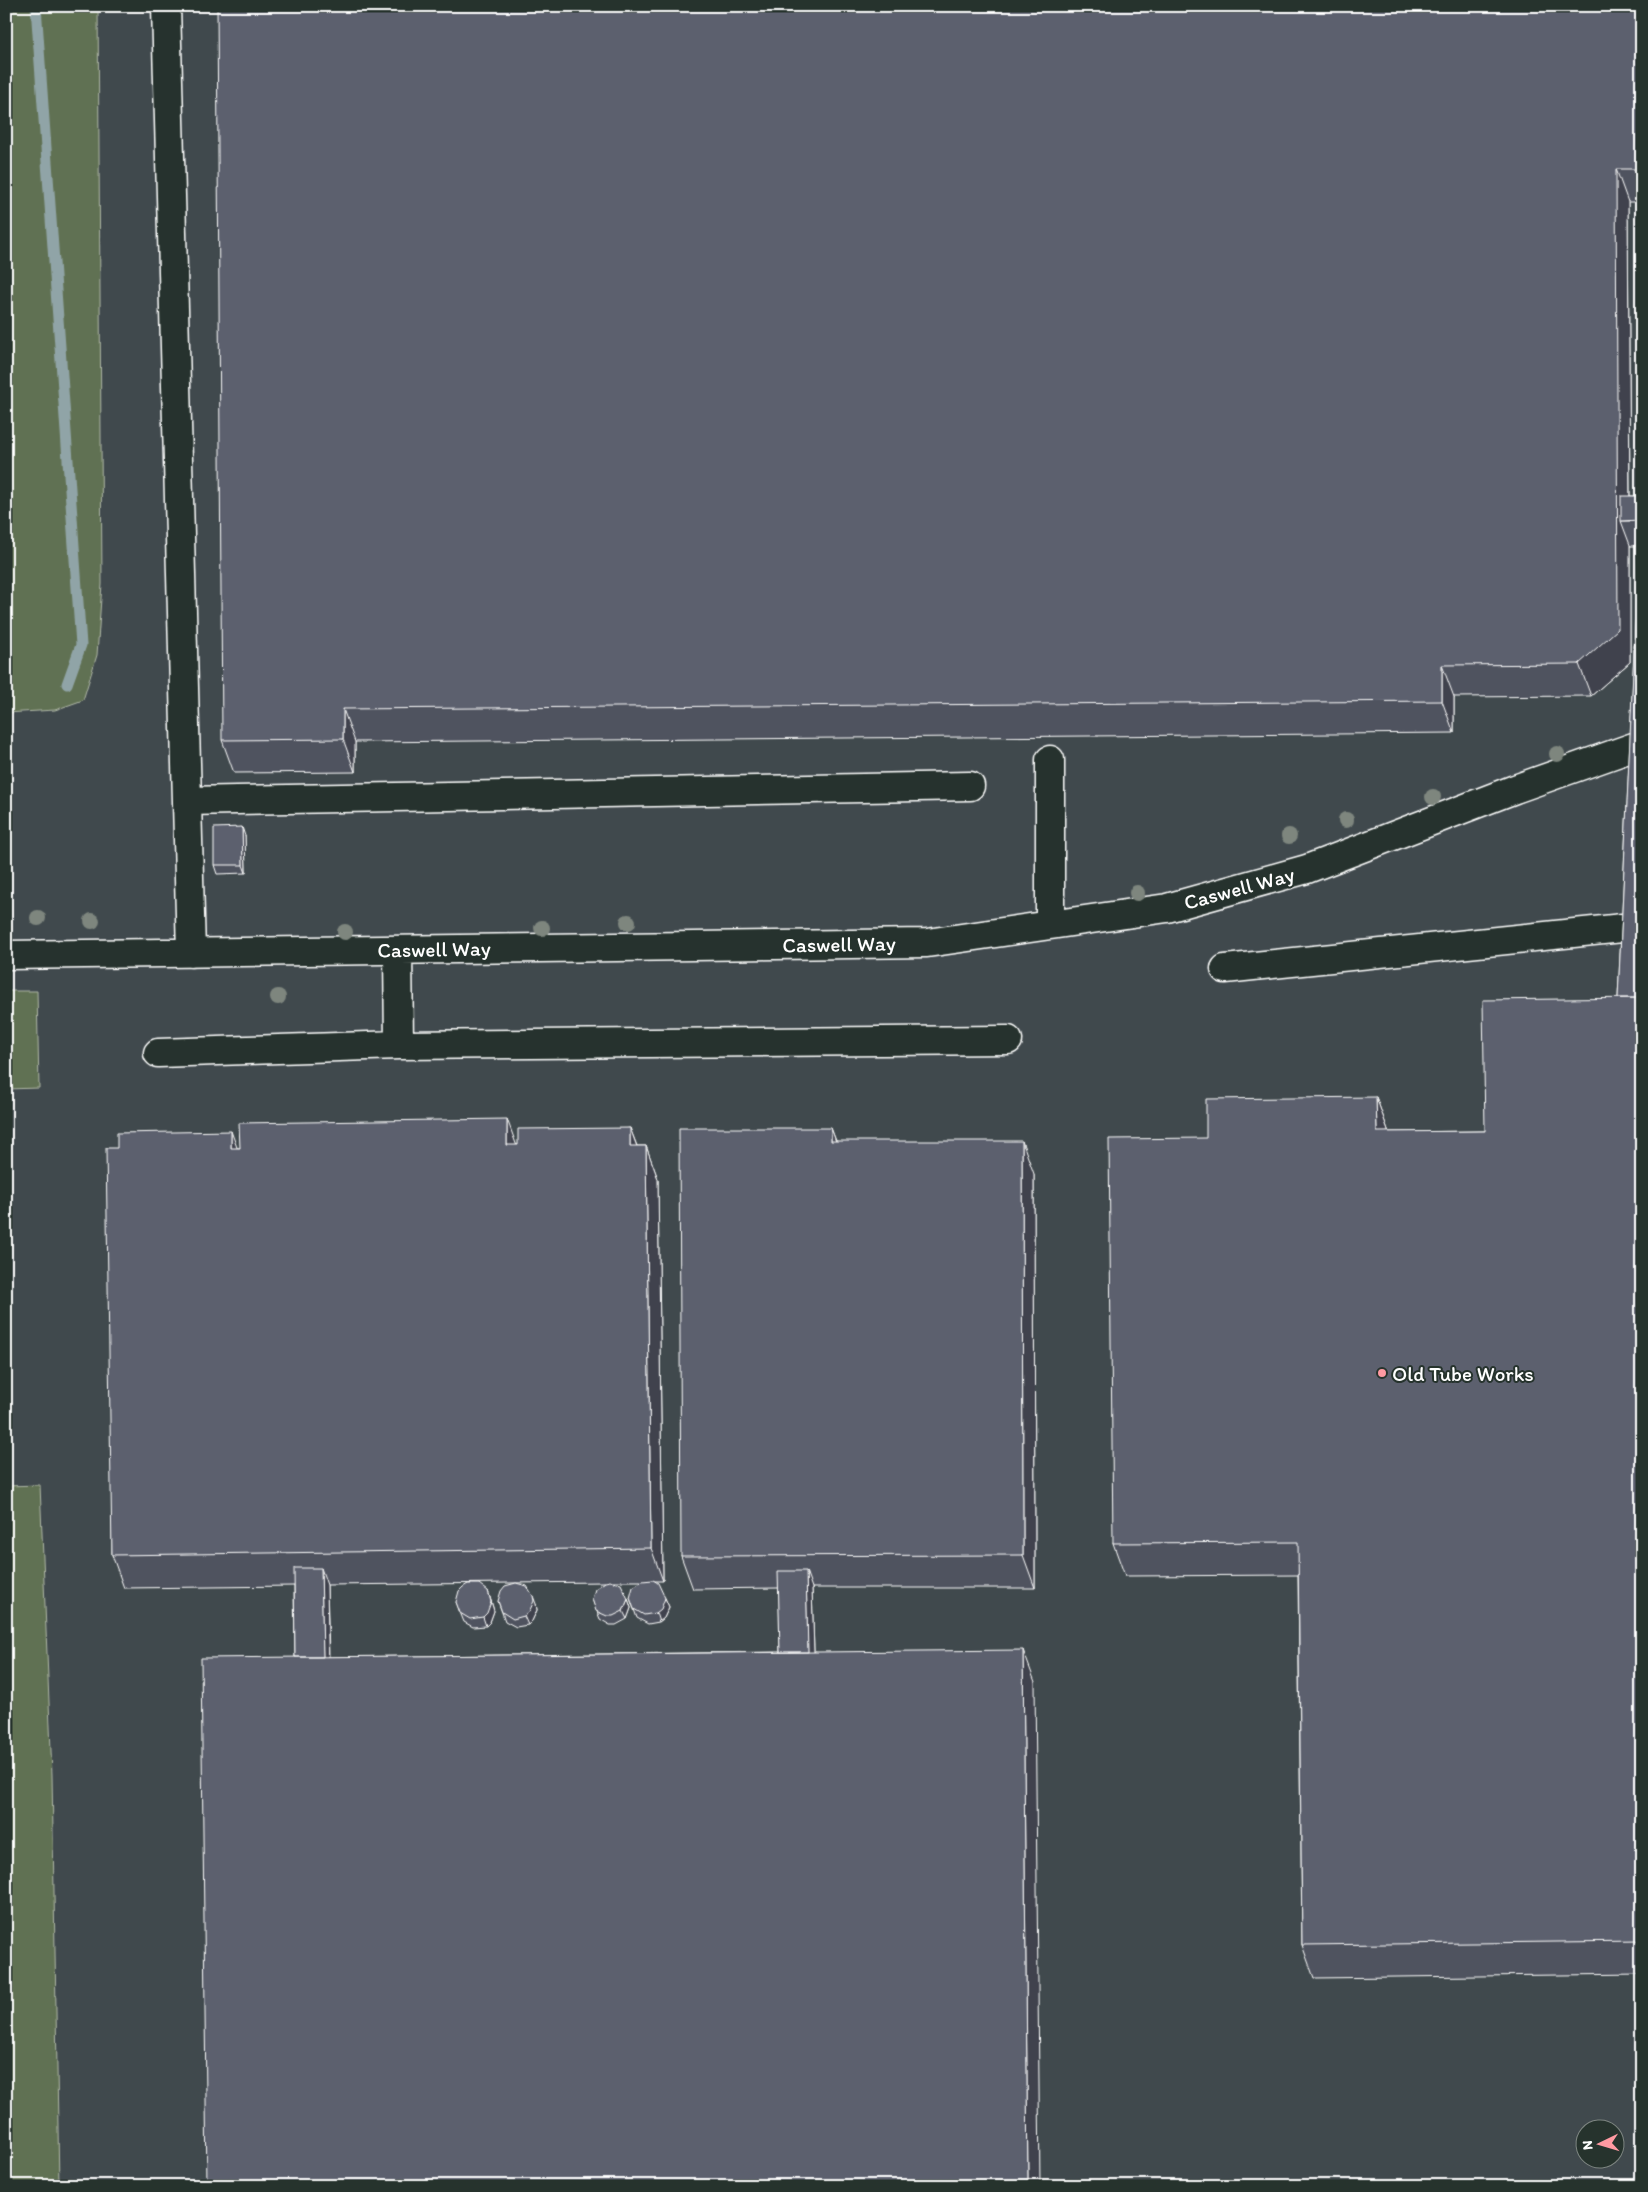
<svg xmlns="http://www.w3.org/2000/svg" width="1648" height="2192" font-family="Itim,sans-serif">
	<rect width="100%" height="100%" fill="#364040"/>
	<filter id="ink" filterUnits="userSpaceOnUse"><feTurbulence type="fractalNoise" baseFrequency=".02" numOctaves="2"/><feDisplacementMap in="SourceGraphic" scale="10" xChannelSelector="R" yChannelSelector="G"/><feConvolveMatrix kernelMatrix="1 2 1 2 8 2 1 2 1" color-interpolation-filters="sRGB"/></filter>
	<g filter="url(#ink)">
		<path fill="#414a4e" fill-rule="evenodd" d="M6,6H1642V2186H6ZM1586,2130H1616V2160H1586Z"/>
		<path fill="#617152" stroke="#b0b8a8" d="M6,6H98L102,584L97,655L83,700L55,710L6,713Z
			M6,991H37L39,1088L6,1089Z
			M40,1485L52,1775L59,2186H6V1486Z"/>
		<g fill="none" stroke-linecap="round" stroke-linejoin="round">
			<path stroke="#90a4a7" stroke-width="11" d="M36,6L81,645L67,684"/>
			<g stroke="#fff" stroke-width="31">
				<path id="minor" d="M166,6L191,953
					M187,801L970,786
					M1050,925V760
					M398,950L399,1045L1008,1040
					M6,955L927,943L1167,908L1307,869L1515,789L1642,744
					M1225,969L1642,926
					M158,1053L399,1045"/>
			</g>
			<use href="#minor" stroke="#26332d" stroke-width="28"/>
		</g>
		<g fill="#7e867e">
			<circle cx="1557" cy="754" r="8"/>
			<circle cx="1433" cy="797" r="8"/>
			<circle cx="1346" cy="820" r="8"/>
			<circle cx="1289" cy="836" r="8"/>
			<circle cx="1137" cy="893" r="8"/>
			<circle cx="38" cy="918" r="8"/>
			<circle cx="92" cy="921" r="8"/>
			<circle cx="628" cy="922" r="8"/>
			<circle cx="542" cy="928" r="8"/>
			<circle cx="345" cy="932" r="8"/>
			<circle cx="278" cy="997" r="8"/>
		</g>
		<path fill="#4f535f" stroke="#fff" d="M1642,6V202H1628L1630,496H1642V1974L1314,1978L1302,1945L1298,1575L1125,1576L1113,1543L1206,1138L1376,1097L1388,1130V1132L1485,1131L1618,998L1639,546H1630V545V662L1591,696L1454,697V733L355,742V772L234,773L222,740Z
			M245,836L246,873L217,874L214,865Z
			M630,1128L637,1146H646L658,1179L663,1581H654L665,1598L669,1607L664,1618L659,1622L648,1624L637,1618L630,1598L641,1581H612L628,1599L631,1608L627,1619L616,1625H610L600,1619L592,1599L605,1582L327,1585L329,1657L780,1652L779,1588L693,1589L681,1556L831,1128L836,1141L1034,1174L1035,1588H812L814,1652L1035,1682L295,1657L294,1586L124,1588L112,1555L117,1148H237L516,1145Z
			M488,1591L494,1611L490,1622L486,1626L473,1627L464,1622L456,1602Z
			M498,1601L536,1604L537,1610L532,1621L528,1625L516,1627L505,1621Z"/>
		<path fill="#40434d" stroke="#fff" d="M1616,169L1628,202L1630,521H1621L1630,545V662L1591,696L1579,664Z
			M1442,665L1454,697V733L1442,701Z
			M343,709L355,742V772L343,739Z
			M242,827L245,836L246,873L243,865Z
			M1642,963V1011L1640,1005Z
			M1376,1097L1388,1130L1389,1165L1377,1132Z
			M507,1119L519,1152L507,1145Z
			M630,1128L642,1160L630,1146Z
			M831,1128L843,1161L831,1141Z
			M231,1131L243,1164L231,1148Z
			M1022,1141L1034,1174L1035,1588L1023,1555Z
			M646,1146L658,1179L663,1581L651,1548Z
			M321,1568L327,1585L329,1689L323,1672Z
			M806,1571L812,1588L815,1684L808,1667Z
			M488,1591L494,1611L490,1622L486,1626L483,1617Z
			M533,1596L536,1604L537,1610L532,1621L528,1625L524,1616Z
			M665,1598L669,1607L664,1618L659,1622L656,1613Z
			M628,1599L631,1608L627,1619L623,1611Z
			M1023,1650L1035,1682L1040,2186H1028Z"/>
		<path fill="#5c606e" stroke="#fff" d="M217,6H1642V169H1616L1618,629L1579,664L1442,665V701L343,709V739L222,740Z
			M1621,496H1642V963L1640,998H1618L1640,520L1621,521Z
			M242,827L243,865H214V828Z
			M1642,998V1941L1302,1945L1298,1542L1113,1543L1109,1139L1206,1138V1099L1376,1097L1377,1132L1485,1131L1483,1000Z
			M507,1119V1145H518V1129L630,1128V1146H646L651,1548L112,1555L106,1148H117V1133L231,1131V1148H240L239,1123Z
			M679,1128H831V1141H1022L1023,1555L681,1556Z
			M294,1568H321L323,1657H295Z
			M778,1571H806L808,1652H780Z
			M653,1580L658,1583L665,1598L661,1609L656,1613L644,1615L634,1609L630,1598L633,1587L642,1581Z
			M610,1581L621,1584L628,1599L623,1611L613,1616H607L596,1611L592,1599L595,1589L605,1582Z
			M516,1583L527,1586L533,1596L534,1601L529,1612L524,1616L513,1619L502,1612L498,1601L501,1591L505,1586Z
			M468,1584H479L488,1591L491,1602L487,1613L483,1617L470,1619L460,1613L456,1602L459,1591L463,1587Z
			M1023,1650L1028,2186H207L201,1658Z"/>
	</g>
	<circle fill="#ff9aa2" stroke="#26332d" stroke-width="2" cx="1382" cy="1373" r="5"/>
	<g text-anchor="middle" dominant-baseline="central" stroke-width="4" stroke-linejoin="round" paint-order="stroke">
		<g font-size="21" fill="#fff" stroke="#26332d">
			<text transform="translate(1239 888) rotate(-15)">Caswell Way</text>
			<text transform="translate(839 944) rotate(-1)">Caswell Way</text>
			<text transform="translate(434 949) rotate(-1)">Caswell Way</text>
		</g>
		<g font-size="21" fill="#fff" stroke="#26332d" text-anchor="start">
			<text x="1392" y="1373">Old Tube Works</text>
		</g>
	</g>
	<rect width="1648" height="2192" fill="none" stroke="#26332d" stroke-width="25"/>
	<rect x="12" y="12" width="1623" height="2167" fill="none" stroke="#fff" stroke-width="2" filter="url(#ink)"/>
	<g transform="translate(1600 2144) rotate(265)"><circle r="24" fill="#26332d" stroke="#7d8581"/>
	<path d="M0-4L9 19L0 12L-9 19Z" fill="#ff9aa2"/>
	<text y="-8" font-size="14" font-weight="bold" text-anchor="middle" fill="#ffffff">N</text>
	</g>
</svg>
